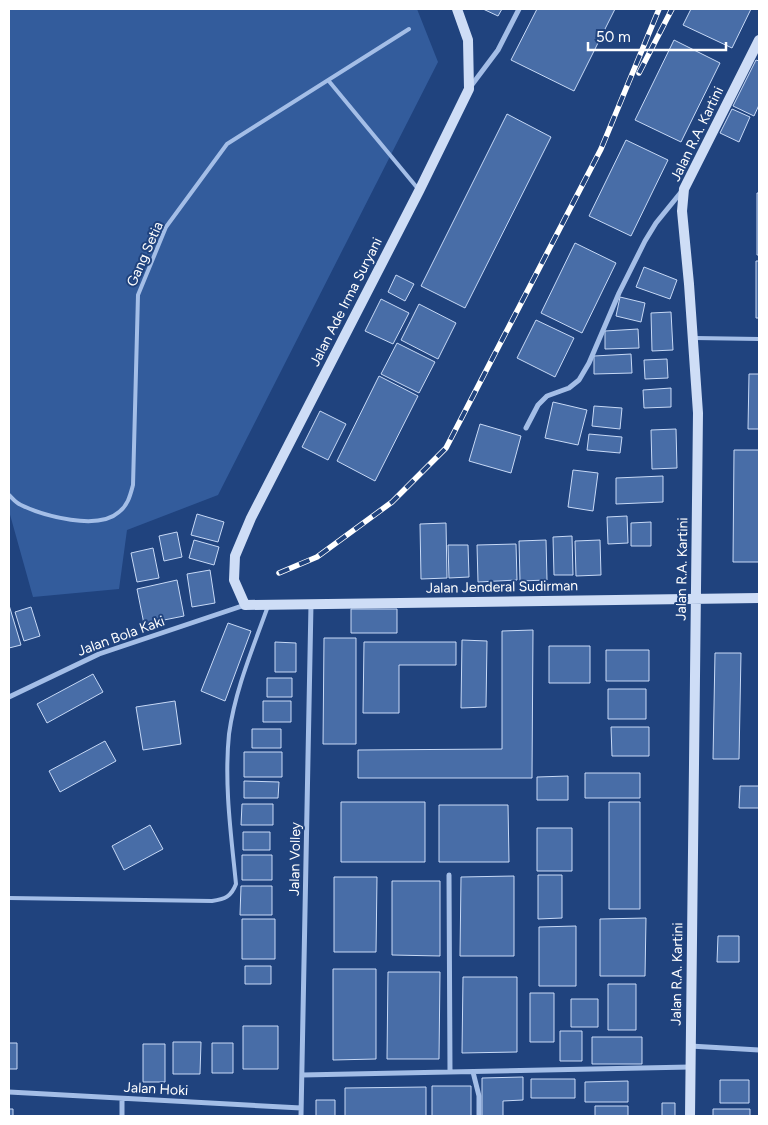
<svg xmlns="http://www.w3.org/2000/svg" width="768" height="1125" font-family="Figtree,sans-serif">
	<rect width="100%" height="100%" fill="#20437e"/>
	<path fill="#335c9c" d="M9,9H417L438,62L218,495L127,530L119,589L33,597L9,511Z"/>
	<path fill="#486da7" stroke="#c7d9f6" d="M483,9H502L498,16Z
		M537,9H615L574,91L511,60Z
		M691,9H751L732,48L683,25Z
		M674,40L720,63L681,142L635,120Z
		M756,60L759,61V105L754,116L733,106Z
		M732,109L750,117L739,142L720,133Z
		M507,114L551,137L465,308L421,286Z
		M626,140L668,160L631,236L589,216Z
		M757,193H759V255H757Z
		M575,243L616,263L582,333L541,313Z
		M756,261H759V318H756Z
		M644,267L677,280L670,299L636,287Z
		M396,275L414,284L405,301L388,292Z
		M620,297L645,303L641,322L616,316Z
		M381,299L409,313L393,344L365,331Z
		M419,304L456,323L438,359L401,340Z
		M671,312L673,350L652,351L651,313Z
		M536,320L574,338L555,377L517,358Z
		M638,329L639,348L605,349V331Z
		M397,343L435,362L419,393L381,374Z
		M631,354L632,373L594,374V356Z
		M667,359L668,378L645,379L644,360Z
		M749,374H759V429H748Z
		M379,376L418,396L375,481L337,461Z
		M671,388V407L644,408L643,390Z
		M553,402L587,410L578,445L545,438Z
		M594,406L622,408L620,429L592,426Z
		M320,411L346,424L328,460L302,447Z
		M480,424L521,436L511,473L469,461Z
		M676,429L677,468L652,469L651,430Z
		M589,434L622,437L620,453L587,450Z
		M734,450H759V562H733Z
		M573,470L598,473L593,511L568,507Z
		M663,476V502L616,504V478Z
		M197,514L224,522L218,542L191,535Z
		M627,516L628,543L608,544L607,517Z
		M651,522V546H631V523Z
		M446,523L447,578L421,579L420,524Z
		M177,532L182,557L164,561L159,536Z
		M572,536L573,575H554L553,537Z
		M194,540L219,547L214,565L189,558Z
		M546,540L547,580L520,581L519,541Z
		M600,540L601,575L576,576L575,541Z
		M516,544L517,580L478,582L477,545Z
		M448,545H468L469,577L449,578Z
		M153,548L159,578L137,582L131,553Z
		M210,570L215,603L192,607L187,574Z
		M177,580L184,616L144,624L137,589Z
		M9,605L21,645L9,648Z
		M31,607L40,636L24,641L15,612Z
		M351,609H397V633H351Z
		M228,623L251,631L225,701L201,691Z
		M533,630L532,778H358V750L502,749V631Z
		M324,638H356V744H323Z
		M462,640L487,641L486,707L461,708Z
		M275,642L296,643V672H275Z
		M364,642H456V665H399V713H363Z
		M549,646H590V683H549Z
		M606,650H649V681H606Z
		M715,653H741L739,759H713Z
		M93,674L103,692L47,723L37,704Z
		M267,678H292V697H267Z
		M608,689H646V719H608Z
		M175,701L181,744L143,750L136,707Z
		M263,701H291V722H263Z
		M611,727H649V756H612Z
		M252,729H281V748H252Z
		M105,741L116,761L60,792L49,771Z
		M244,752H282V777H244Z
		M585,773H640V798H585Z
		M568,776V800H537V777Z
		M244,781L279,782L278,798H244Z
		M740,786H759V808H739Z
		M341,802H425V862H341Z
		M609,802H640V909H609Z
		M242,804H273V825H241Z
		M439,805H508L509,862H439Z
		M150,825L163,849L124,870L112,846Z
		M537,828H572V871H537Z
		M243,832H270V850H243Z
		M242,855H272V880H242Z
		M538,875H562V918L538,919Z
		M514,876V956H460L461,877Z
		M334,877H377L376,952H334Z
		M392,881H440V956L392,955Z
		M241,886H272V915H240Z
		M646,918L645,976H600V919Z
		M242,919H275V959H242Z
		M576,926V986H539V927Z
		M718,936H739V962H717Z
		M245,966H271V984H245Z
		M333,969H376V1059L333,1060Z
		M388,972H440L439,1059H387Z
		M463,977H517V1052L462,1053Z
		M608,984H636V1030H608Z
		M530,993H554V1042H530Z
		M571,999H598V1027H571Z
		M243,1026H278V1069H243Z
		M560,1031H582V1061H560Z
		M592,1037H642V1064H592Z
		M173,1042H201L200,1074H173Z
		M9,1043H17V1069H9Z
		M212,1043H233V1073H212Z
		M143,1044H165V1082H143Z
		M523,1077V1100L503,1101V1116H482V1078Z
		M531,1079H575V1098H531Z
		M720,1080H749V1103H720Z
		M628,1081V1102H585V1082Z
		M432,1086H471V1116H432Z
		M426,1087V1116H345V1088Z
		M316,1100H335V1116H316Z
		M662,1103H675V1116H662Z
		M595,1106H628V1116H595Z
		M9,1109H13V1116H9Z
		M713,1109H750V1116H713Z"/>
	<g fill="none" stroke-linecap="round" stroke-linejoin="round">
		<path stroke="#a4bee7" stroke-width="4" d="M328,80L419,190
			M695,338L759,339
			M9,495C13,499 16,503 21,505C44,516 98,531 119,512C128,505 130,496 133,485L138,295L166,227L227,144L409,29
			M9,898L212,901C225,899 231,897 236,884C231,834 224,784 229,734C235,690 253,648 268,606"/>
		<path stroke="#a4bee7" stroke-width="5" d="M471,86L498,50L519,9
			M526,428L538,405L547,396L569,388L579,380L589,363L619,293L645,241L656,223L682,191
			M9,697L99,654L245,605
			M449,875L450,1072
			M690,1046L759,1050
			M473,1072L479,1096V1116
			M302,1075L690,1067
			M9,1092L301,1108
			M122,1116V1099
			M301,1116L311,604"/>
		<path stroke="#ceddf6" stroke-width="10" d="M457,9L468,40L469,89L419,191L251,518L235,556L234,580L245,605L759,598
			M690,1116L698,413L689,284L682,211L684,189L759,40"/>
		<g stroke="#fff" stroke-width="5.5">
			<path id="rail" d="M639,73L672,9
				M279,573L317,557L392,502L446,448L601,149L659,9"/>
		</g>
		<use href="#rail" stroke="#20437e" stroke-width="4" stroke-dasharray="11" stroke-linecap="butt"/>
	</g>
	<g text-anchor="middle" dominant-baseline="central" stroke-width="4" stroke-linejoin="round" paint-order="stroke">
		<g font-size="14" fill="#fff" stroke="#20437e">
			<text transform="translate(697 134) rotate(-64)">Jalan R.A. Kartini</text>
			<text transform="translate(145 254) rotate(-66)">Gang Setia</text>
			<text transform="translate(346 302) rotate(-63)">Jalan Ade Irma Suryani</text>
			<text transform="translate(682 569) rotate(-89)">Jalan R.A. Kartini</text>
			<text transform="translate(502 587) rotate(-1)">Jalan Jenderal Sudirman</text>
			<text transform="translate(121 636) rotate(-20)">Jalan Bola Kaki</text>
			<text transform="translate(295 859) rotate(-89)">Jalan Volley</text>
			<text transform="translate(677 974) rotate(-89)">Jalan R.A. Kartini</text>
			<text transform="translate(156 1089) rotate(3)">Jalan Hoki</text>
		</g>
	</g>
	<rect width="768" height="1125" fill="none" stroke="#ffffff" stroke-width="20"/>
	<path d="M588 42v8h138v-8" fill="none" stroke="#ffffff" stroke-width="2.5"/>
	<text x="596" y="42" font-size="15" fill="#ffffff" stroke="#20437e" stroke-width="4" paint-order="stroke">50 m</text>
</svg>
